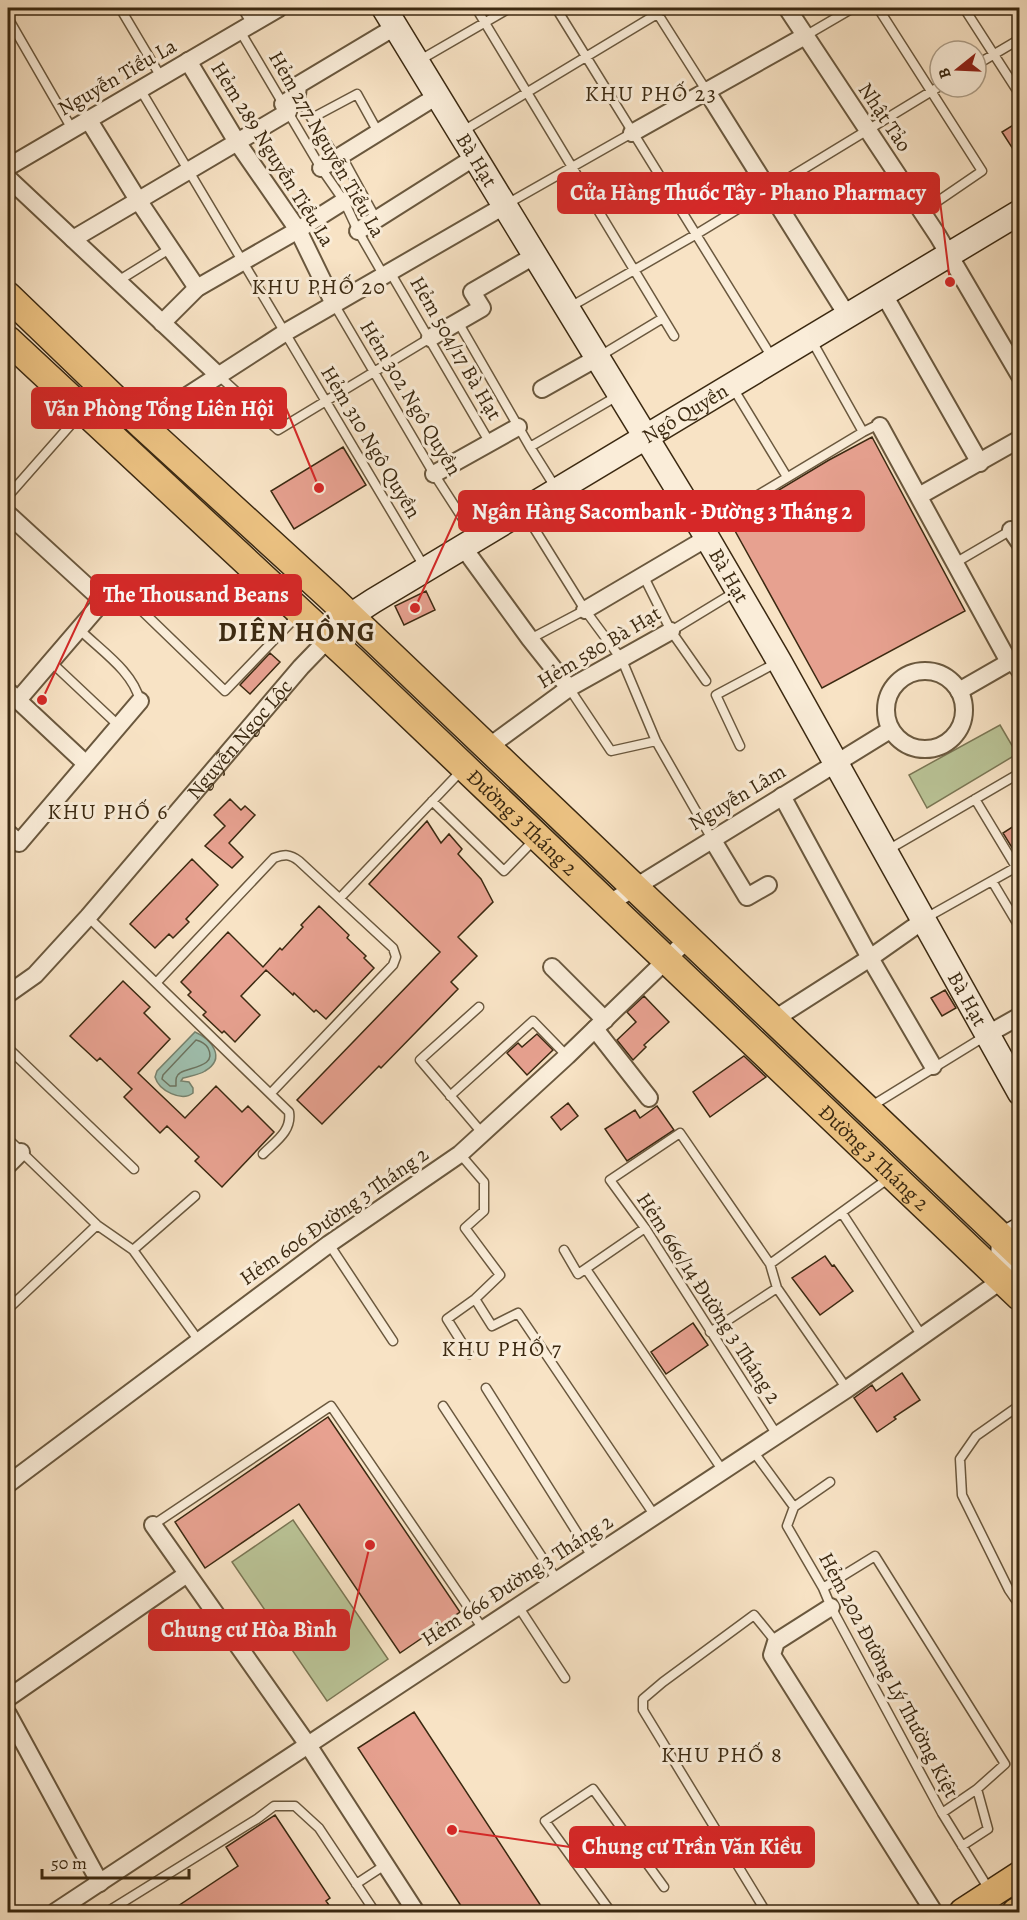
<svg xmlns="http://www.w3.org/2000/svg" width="1027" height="1920" font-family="Alegreya,serif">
	<rect width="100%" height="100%" fill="#f8e3c5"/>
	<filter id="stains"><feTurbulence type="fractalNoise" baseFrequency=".00333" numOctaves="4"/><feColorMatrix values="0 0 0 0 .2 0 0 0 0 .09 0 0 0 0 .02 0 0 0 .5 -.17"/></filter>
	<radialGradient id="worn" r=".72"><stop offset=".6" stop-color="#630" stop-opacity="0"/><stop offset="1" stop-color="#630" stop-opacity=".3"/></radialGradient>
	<path fill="#bac497" stroke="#7a7654" stroke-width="1.5" d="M1000,725L1017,754L927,808L909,775Z
		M293,1520L388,1659L327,1701L232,1562Z"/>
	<path fill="#9fbfae" stroke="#77836f" stroke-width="1.5" d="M195,1032C211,1039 227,1058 205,1071C199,1075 190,1076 183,1078L181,1081L189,1082L193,1088V1093C182,1102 159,1091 155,1077L157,1071Z"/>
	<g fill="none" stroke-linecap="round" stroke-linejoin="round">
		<path stroke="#6d7460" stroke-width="1.5" d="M196,1040C200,1041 205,1043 208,1048C218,1067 189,1067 180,1073C175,1076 176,1081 176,1086H170L162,1079L163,1075Z"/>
	</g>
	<path fill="#e7a190" stroke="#3b2911" stroke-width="1.5" d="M1020,121V160L1002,132Z
		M872,437L965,611L822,688L729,520L829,460Z
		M343,447L366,485L294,529L271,491Z
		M426,591L435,610L404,625L395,606Z
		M270,653L280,662L250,694L240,685Z
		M230,799L241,810L245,806L255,815L229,843L243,857L232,868L205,846L225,826L214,815Z
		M427,821L441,843L449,834L462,849L458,854L481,879L493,902L458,937L477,956L451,982L458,989L381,1068L379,1066L322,1124L297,1100L440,952L369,884Z
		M1020,822V859H1019L1003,833Z
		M192,859L218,885L186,919L189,922L173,938L169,934L155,948L130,924Z
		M319,906L349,935L347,938L366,956L364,958L374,968L326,1019L316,1010L314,1012L294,993L293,995L266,970L241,996L260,1015L235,1042L224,1031L222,1033L203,1015L206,1012L188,995L191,992L181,982L228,932L263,967L280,948L282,950L303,927L301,925Z
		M123,981L150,1007L144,1013L170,1039L138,1073L185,1118L216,1086L242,1112L248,1106L274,1132L222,1187L195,1161L199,1157L167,1126L160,1133L124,1097L132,1089L100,1058L97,1061L70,1036Z
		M945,990L956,1008L942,1016L931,998Z
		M644,996L669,1022L644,1045L646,1047L633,1060L617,1040L636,1022L627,1012Z
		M537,1034L553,1050L527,1075L507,1053L518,1043L522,1047Z
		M744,1056L766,1077L710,1117L693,1092Z
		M568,1103L578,1116L561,1130L551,1117Z
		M657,1106L674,1130L627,1161L605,1129L635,1110L640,1118Z
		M825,1256L832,1266L834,1265L853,1291L820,1315L792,1278Z
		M693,1323L708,1345L666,1374L651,1352Z
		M902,1373L920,1400L894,1417L896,1419L877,1432L854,1398L872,1385L876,1391Z
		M328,1417L460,1612L400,1653L299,1504L205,1568L175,1522Z
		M414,1712L545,1912H465L358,1748Z
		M275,1815L330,1898L326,1901L334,1912H169L238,1866L226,1847Z"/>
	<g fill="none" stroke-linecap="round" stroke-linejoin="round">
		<g stroke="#6a583e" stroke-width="11">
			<path id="lane" d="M120,8L161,77
				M242,8L252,24
				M476,8L674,336
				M556,8L773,359
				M654,8L706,90
				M878,8L982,171L922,212
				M964,8L1020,95
				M8,18L72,129
				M240,31L321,168L344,201L358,231L384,276
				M805,36L853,8
				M420,60L510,8
				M976,65L1020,39
				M140,89L425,568
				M297,95L336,158
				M312,118L357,94L378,132
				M463,131L667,8
				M341,155L376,219
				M507,204L632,133
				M390,272L490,443
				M118,281L171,248
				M334,304L434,474L474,536
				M570,307L695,235L940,86
				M458,322L530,447L557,490
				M812,341L863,432
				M600,356L663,318
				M218,375L278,430L430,338
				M733,388L787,477
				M530,447L619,395
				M8,496L81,413
				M524,512L585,610L622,660L656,741L712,839
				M705,527L863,432L873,427L880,426
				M955,563L1020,525
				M643,575L671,631L706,681
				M136,605L225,691L298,615
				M79,629C100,650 133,671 140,701
				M671,631L735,592
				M530,639L585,610
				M51,662L118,725
				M1009,662L1020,679
				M569,688L611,751L656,741
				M740,746L716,695L776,663
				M975,799L1016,867
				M432,801L504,871L535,839
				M886,851L1020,773
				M992,881L1020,928
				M340,898L462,770
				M88,917L289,1112C292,1131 276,1141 263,1154
				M924,919L1020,865
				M157,982L274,858C285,854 290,854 299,861L393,948L396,957L393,965L271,1093
				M479,1007L420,1060L483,1134
				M8,1048L134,1169
				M450,1096L533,1021L567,1056
				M870,1107L987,1035
				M8,1139L97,1225L133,1250L199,1341
				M460,1154L484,1182V1211L465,1228L500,1275L475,1299L447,1319L469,1354
				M842,1213L922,1336
				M329,1244L393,1341
				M133,1250L195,1196
				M564,1250L578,1274L645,1228
				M770,1264L889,1178
				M586,1269L723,1471
				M475,1299L492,1326L518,1313L655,1516
				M8,1309L97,1225
				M710,1332L777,1288
				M486,1388L593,1558
				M1020,1405L976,1436L960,1459L962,1495L1009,1590L1020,1606
				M443,1406L557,1580
				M777,1435L645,1228L610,1180L680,1133L770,1264L777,1288L847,1389
				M753,1451L794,1507
				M830,1482L794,1507L787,1526L823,1588L831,1607L942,1813L990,1891
				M153,1525L331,1406L483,1629
				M823,1588L875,1556L1005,1764L977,1789L942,1813
				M518,1606L565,1678
				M962,1846L988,1829L977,1789
				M356,1884L385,1865
				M107,1912L257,1819L274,1806H295L319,1828L375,1912
				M611,1912L545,1821L593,1789L664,1887
				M766,1912L643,1710V1699L663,1682L754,1615L776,1642"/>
		</g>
		<g stroke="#6a583e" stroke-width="20">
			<g id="street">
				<path d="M787,8L938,236L1020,376"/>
				<path d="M188,61L237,142L298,230L334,304"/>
				<path d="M706,90L847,315"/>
				<path d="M283,104L297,95L298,85L395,27"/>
				<path d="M88,119L138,200L197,288"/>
				<path d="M632,133L805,36"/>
				<path d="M8,167L279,8"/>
				<path d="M321,168L437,96"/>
				<path d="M8,178L218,375"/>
				<path d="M358,231L475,157"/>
				<path d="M73,239L288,112"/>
				<path d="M883,293L980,463"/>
				<path d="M162,323L197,288L298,230L344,201"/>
				<path d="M430,338L482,308L472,292L534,256"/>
				<path d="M542,389L597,358"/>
				<path d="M142,425L286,332L504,206"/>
				<path d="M880,426L1009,662"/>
				<path d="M434,474L518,427"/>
				<path d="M919,496L1020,439"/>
				<path d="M8,514L103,601L18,700"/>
				<path d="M1011,530L1020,543"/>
				<path d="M463,547L530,639L569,688"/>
				<path d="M585,610L707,538"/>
				<circle cx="925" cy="710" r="39"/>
				<path d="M8,691L85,763"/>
				<path d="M959,691L1020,656"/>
				<path d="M487,748L569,688L671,631"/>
				<path d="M782,796L870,958L933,1066"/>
				<path d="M8,833L19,843L140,701"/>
				<path d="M712,839L747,897L768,885"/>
				<path d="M608,904L890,730"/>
				<path d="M552,967L605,1020"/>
				<path id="s1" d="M8,994L35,975L88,917L301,667L329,638"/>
				<path d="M773,1020L870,958L924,920"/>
				<path d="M595,1029L649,1098"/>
				<path d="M988,1034L1020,1016"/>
				<path d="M8,1165L21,1152"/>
				<path d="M8,1484L329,1244L460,1154L567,1056L688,939"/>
				<path d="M153,1525L308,1745L416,1912"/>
				<path d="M831,1607L776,1642L772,1655L934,1912"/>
				<path d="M8,1698L187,1574"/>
				<path d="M8,1714L100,1883"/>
				<path d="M55,1912L847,1389L1002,1280"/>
			</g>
		</g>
		<g stroke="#3b2911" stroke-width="27">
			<g id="secondary">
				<path id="s2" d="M384,8L702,529L779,661L1020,1093"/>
				<path id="s3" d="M329,638L350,616L373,601L1020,212"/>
				<path d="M1002,1280L1004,1239L1020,1230"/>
			</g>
		</g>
		<g stroke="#3b2911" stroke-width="30">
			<g id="primary">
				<path d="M8,296L142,425L329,596L1020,1255"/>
				<path id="s4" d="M8,340L353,661L1020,1297"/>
				<path d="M963,1912L1020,1875"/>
				<path d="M1016,1912L1020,1910"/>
			</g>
		</g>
		<use href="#lane" stroke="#faedd9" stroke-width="8"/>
		<use href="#street" stroke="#faedd9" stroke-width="16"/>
		<use href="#secondary" stroke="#faedd9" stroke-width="24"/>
		<use href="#primary" stroke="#ecc282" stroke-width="27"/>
	</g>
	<g text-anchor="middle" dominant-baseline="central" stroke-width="6" stroke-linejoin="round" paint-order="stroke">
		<g font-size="21" fill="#3b2911" stroke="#faedd9">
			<text transform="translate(117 77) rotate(-30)">Nguyễn Tiểu La</text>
			<text transform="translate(885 117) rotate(56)">Nhật Tảo</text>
			<text transform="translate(327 144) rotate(60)">Hẻm 277 Nguyễn Tiểu La</text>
			<text transform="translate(273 154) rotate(58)">Hẻm 289 Nguyễn Tiểu La</text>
			<text stroke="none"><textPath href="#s2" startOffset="178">Bà Hạt</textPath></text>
			<text transform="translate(456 348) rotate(60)">Hẻm 504/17 Bà Hạt</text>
			<text transform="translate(411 398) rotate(59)">Hẻm 302 Ngô Quyền</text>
			<text stroke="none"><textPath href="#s3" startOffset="422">Ngô Quyền</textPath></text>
			<text transform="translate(371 442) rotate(59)">Hẻm 310 Ngô Quyền</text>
			<text stroke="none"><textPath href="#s2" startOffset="664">Bà Hạt</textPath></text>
			<text transform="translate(599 647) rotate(-31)">Hẻm 580 Bà Hạt</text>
			<text stroke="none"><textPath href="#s1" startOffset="345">Nguyễn Ngọc Lộc</textPath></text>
			<text transform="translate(737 797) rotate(-31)">Nguyễn Lâm</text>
			<text stroke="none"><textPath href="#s4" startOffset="705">Đường 3 Tháng 2</textPath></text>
			<text stroke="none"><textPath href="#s2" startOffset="1150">Bà Hạt</textPath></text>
			<text stroke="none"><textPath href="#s4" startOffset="1191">Đường 3 Tháng 2</textPath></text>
			<text transform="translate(334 1216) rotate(-35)">Hẻm 606 Đường 3 Tháng 2</text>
			<text transform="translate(709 1298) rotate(57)">Hẻm 666/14 Đường 3 Tháng 2</text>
			<text transform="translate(517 1580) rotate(-33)">Hẻm 666 Đường 3 Tháng 2</text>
			<text transform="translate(889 1675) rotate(62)">Hẻm 202 Đường Lý Thường Kiệt</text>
		</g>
		<g font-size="22" letter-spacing="1.5" fill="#3b2911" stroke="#faedd9">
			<text x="651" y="94">KHU PHỐ 23</text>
			<text x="319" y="287">KHU PHỐ 20</text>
			<text x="108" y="812">KHU PHỐ 6</text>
			<text x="502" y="1349">KHU PHỐ 7</text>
			<text x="722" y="1755">KHU PHỐ 8</text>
		</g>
		<g font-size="27" font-weight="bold" letter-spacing="1.5" fill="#3b2911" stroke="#faedd9">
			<text x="297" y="632">DIÊN HỒNG</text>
		</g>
	</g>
	<path fill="none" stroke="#d62828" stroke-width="2" d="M950 282L939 193M319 488L286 408M415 608L459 511M42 700L91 595M370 1545L349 1630M452 1830L570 1847"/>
	<g fill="#d62828" stroke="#faedd9" stroke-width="2">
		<circle cx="950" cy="282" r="6"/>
		<circle cx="319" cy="488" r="6"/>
		<circle cx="415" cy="608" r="6"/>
		<circle cx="42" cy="700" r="6"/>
		<circle cx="370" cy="1545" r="6"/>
		<circle cx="452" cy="1830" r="6"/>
	</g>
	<g fill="#d62828" stroke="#d62828" stroke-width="2">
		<rect x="558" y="173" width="381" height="40" rx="6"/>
		<rect x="32" y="388" width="254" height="40" rx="6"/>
		<rect x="459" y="491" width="405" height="40" rx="6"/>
		<rect x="91" y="575" width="210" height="40" rx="6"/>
		<rect x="149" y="1610" width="200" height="40" rx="6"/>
		<rect x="570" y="1827" width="244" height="40" rx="6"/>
	</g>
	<g font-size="22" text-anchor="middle" font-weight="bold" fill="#fff">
		<text x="748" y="200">Cửa Hàng Thuốc Tây - Phano Pharmacy</text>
		<text x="159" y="416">Văn Phòng Tổng Liên Hội</text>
		<text x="662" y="519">Ngân Hàng Sacombank - Đường 3 Tháng 2</text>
		<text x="196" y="602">The Thousand Beans</text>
		<text x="249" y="1637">Chung cư Hòa Bình</text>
		<text x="692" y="1854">Chung cư Trần Văn Kiều</text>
	</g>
	<rect width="1027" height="1920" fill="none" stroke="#f8e3c5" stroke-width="30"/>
	<rect x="9" y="9" width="1009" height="1902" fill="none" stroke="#3b2911" stroke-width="3"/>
	<rect x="15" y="15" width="997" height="1890" fill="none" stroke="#3b2911" stroke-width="1.5"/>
	<g transform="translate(958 69) rotate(252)"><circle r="28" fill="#faedd9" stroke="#ae9f89" stroke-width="1.5"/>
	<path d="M0-4.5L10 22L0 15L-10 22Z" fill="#8f2418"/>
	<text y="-9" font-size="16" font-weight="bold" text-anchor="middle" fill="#3b2911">B</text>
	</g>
	<path d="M42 1869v9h147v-9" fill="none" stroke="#3b2911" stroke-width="3"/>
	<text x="51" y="1869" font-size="18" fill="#3b2911" stroke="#faedd9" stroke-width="4.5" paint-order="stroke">50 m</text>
	<rect width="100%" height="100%" filter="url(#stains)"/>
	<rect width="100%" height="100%" fill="url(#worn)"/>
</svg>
